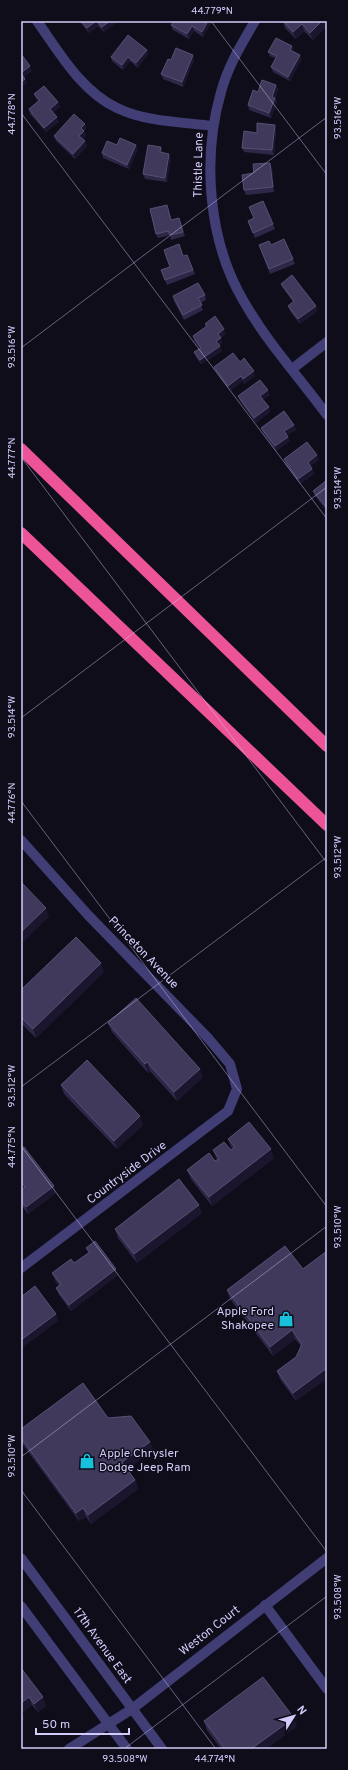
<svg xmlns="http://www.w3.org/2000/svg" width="348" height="1770" font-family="Overpass,sans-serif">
	<rect width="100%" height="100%" fill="#100d1b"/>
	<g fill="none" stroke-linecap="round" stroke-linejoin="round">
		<path stroke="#413d75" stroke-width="10" d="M37,21C59,52 81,91 117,108C146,122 182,122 213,126
			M255,21C242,43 228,66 221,92C202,158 208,240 243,300C266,341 299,377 327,415
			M292,369L327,342
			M21,840L88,915L208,1038L230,1064L237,1089L228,1111L21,1268
			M21,1558L162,1749
			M265,1605L327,1689
			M21,1606L127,1749
			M69,1749L132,1709L327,1558"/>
		<path stroke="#ed5498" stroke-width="12" d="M21,449L327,746
			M21,533L327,825"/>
	</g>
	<path fill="#2e2747" d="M79,21H117V22L104,32L98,26L89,33Z
		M174,21H210L211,23L203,37L194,31L189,39L173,30L171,25Z
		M283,21H327V26L313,40L304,31L296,39L285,28Z
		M292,46L293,52L300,55L301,60L290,81L273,72L271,67L276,59L270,56L268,52Z
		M147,50L148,54L138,68L130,61L123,70L112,61L111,57Z
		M193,55L194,60L183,87L163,79L161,74L171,60Z
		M276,85L278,90L275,98L277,102L271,118L249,110L248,105L258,92Z
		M34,94L58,102L60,107L53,112L59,122L46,132L30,114L29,109L38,101L36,99Z
		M85,124L86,129L84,131L86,135L83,139L87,146L75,159L56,141L54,136Z
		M276,129L274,155L244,152L242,148L257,133Z
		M117,145L138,149L129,169L103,158L102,153Z
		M161,147L163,152L171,158L167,182L145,179L143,174Z
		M272,167L274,192L246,195L244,190L254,173Z
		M249,207L273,224L275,229L255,238L248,221L254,218Z
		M168,210L171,220L179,218L185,236L171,240L170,235L158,238L156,234Z
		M284,239L295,264L270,274L259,245H271Z
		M187,255L195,274L167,285L161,270L170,267L183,256Z
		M281,284L316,306L317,311L300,324L290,311L288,306L293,302L283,288Z
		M205,295L206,300L200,303L203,310L184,320L174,301L173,296Z
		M205,324L226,334L220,338L222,343L219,345L222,351L201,364L196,357L194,352L200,349L194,341L193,336L206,327Z
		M240,362L255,376L244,384L243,381L230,391L216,371L214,367Z
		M270,395L263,400L270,412L256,423L240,401L238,396Z
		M294,425L296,430L287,435L290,441L276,451L263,433L261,428Z
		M284,459L319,460L310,466L312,469L314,474L300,484L285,464Z
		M327,480V511L315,496L313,491Z
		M104,972L36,1038L21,1023V990Z
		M108,1023L203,1077L177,1101L150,1071L148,1073L112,1032Z
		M61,1085L143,1125L117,1149L64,1094Z
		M228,1139L274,1158L212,1206L191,1179L187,1170L215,1161L217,1160L213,1150H231L233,1149L231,1147Z
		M21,1148L54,1186L56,1193L28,1214L21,1205Z
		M202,1213L137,1263L118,1238L115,1229Z
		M86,1248L118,1275L71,1311L59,1295L56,1288L59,1286L55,1280L52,1273L74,1263L88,1253Z
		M327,1251L296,1401L280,1379L277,1371L296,1357L301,1346L295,1339L273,1356L230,1299L227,1290L303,1269Z
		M108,1418L150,1442L153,1450L127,1469L135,1480L138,1489L91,1524L86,1517L79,1521L21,1442V1429Z
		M21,1668L46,1706L38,1712L32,1705L22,1713L24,1719L21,1721Z
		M204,1721L297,1726L266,1749H221L207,1730Z"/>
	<path fill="#1b152e" d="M97,21L98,26L89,33L87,28Z
		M110,21L117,22L104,32L102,27Z
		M208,21H210L211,23L203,37L202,32Z
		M322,21H327V26L313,40L310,33Z
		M302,24L304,31L296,39L293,32Z
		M192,26L194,31L189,39L187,34Z
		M292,46L293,51L292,54L290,50Z
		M147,50L148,54L138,68L136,63Z
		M193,55L194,60L183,87L182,82Z
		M300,55L301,60L290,81L288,77Z
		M128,57L130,61L123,70L122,65Z
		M30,66L32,71L23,78L21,73Z
		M25,79L27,83L21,88V82Z
		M276,85L278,90L275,98L277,102L271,118L269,113L272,97Z
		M58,102L60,107L52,113L50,109Z
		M57,117L59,122L46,132L44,128Z
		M85,124L86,129L84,131L86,135L81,141L79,136L81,128Z
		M275,125L276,129L274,155L272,150Z
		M85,141L87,146L75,159L73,154Z
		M136,145L138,149L129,169L127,165Z
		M161,147L163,152L162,157L160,152Z
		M169,154L171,158L167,182L165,178Z
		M270,163L272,167L274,192L273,187Z
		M316,306L317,311L300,324L298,319Z
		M224,329L226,334L219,338L218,334Z
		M221,338L222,343L218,346L216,341Z
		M220,346L222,351L201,364L200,360Z
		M254,371L255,376L244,384L243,379Z
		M241,376L243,381L230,391L228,386Z
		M268,390L270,395L262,401L260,396Z
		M269,407L270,412L256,423L254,418Z
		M294,425L296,430L286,436L284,431Z
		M288,437L290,441L276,451L275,446Z
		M317,455L319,460L309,467L308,462Z
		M312,469L314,474L300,484L298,479Z
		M46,908L49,917L21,944V932Z
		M101,963L104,972L36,1038L33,1029Z
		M147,1062L150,1071L148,1073L145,1064Z
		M200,1069L203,1077L177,1101L174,1092Z
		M140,1116L143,1125L117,1149L114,1141Z
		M271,1149L274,1158L212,1206L209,1197Z
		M22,1183L25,1190L21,1193V1184Z
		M54,1186L56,1193L28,1214L26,1207Z
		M199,1205L202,1213L137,1263L134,1254Z
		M116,1269L118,1275L71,1311L69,1305Z
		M56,1314L58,1321L21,1349V1340Z
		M292,1330L295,1339L273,1356L270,1347Z
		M327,1368V1379L296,1401L293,1393Z
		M150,1442L153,1450L125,1471L122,1462Z
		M135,1480L138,1489L91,1524L88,1515Z
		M83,1508L86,1517L79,1521L76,1513Z
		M29,1697L32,1705L22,1713L24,1719L21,1721V1703Z
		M43,1697L46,1706L38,1712L34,1704Z
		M294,1718L297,1726L266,1749H251Z"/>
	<path fill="#40395b" stroke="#575074" d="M81,21H96L87,28Z
		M97,21H110L102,27Z
		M174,21H208L202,32L192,26L187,34L171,25Z
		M283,21H322L310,33L302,24L293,32Z
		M128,35L147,50L136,63L128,57L122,65L111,57Z
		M276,38L292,46L290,50L300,55L288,77L271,67L277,56L268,52Z
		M176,48L193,55L182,82L161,74L168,59L171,60Z
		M21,54L30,66L21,73L25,79L21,82Z
		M262,80L276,85L272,97L275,98L269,113L248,105L253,90L258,92Z
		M44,86L58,102L50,109L57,117L44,128L29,109L40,100L34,94Z
		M74,114L85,124L81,128L84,131L79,136L85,141L73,154L54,136Z
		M257,123L275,125L272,150L242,148L244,131L257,133Z
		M120,138L136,145L127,165L102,153L107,141L117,145Z
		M148,145L161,147L160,152L169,154L165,178L143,174Z
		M270,163L273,187L244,190L242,175L254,173L253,164Z
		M263,201L273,224L253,233L248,221L254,218L249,207Z
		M167,205L171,220L179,218L183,232L170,235L168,231L156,234L150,209Z
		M284,239L293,259L269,269L259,245L269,241L271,245Z
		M179,244L183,256L187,255L193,270L165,280L161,270L170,267L164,250Z
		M292,275L316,306L298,319L288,306L294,301L281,284Z
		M198,283L205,295L198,298L202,305L183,315L173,296Z
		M215,316L224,329L218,334L221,338L216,341L220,346L200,360L194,352L201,348L193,336L207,326L205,324Z
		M233,353L240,362L244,358L254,371L243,379L241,376L228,386L214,367Z
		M260,380L268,390L260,396L269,407L254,418L238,396Z
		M284,411L294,425L284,431L288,437L275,446L261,428Z
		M307,442L317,455L308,462L312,469L298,479L284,459Z
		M327,480V508L313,491Z
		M21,883H22L46,908L21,932Z
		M76,937L101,963L33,1029L21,1017V990Z
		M136,998L200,1069L174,1092L147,1062L145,1064L108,1023Z
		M87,1060L140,1116L114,1141L61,1085Z
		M249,1122L271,1149L209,1197L187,1170L209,1153L215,1161L219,1159L213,1150L224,1142L231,1150L235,1147L228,1139Z
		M24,1147L54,1186L26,1207L21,1201V1190L25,1187L22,1183L21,1184V1148Z
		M179,1179L199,1205L134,1254L115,1229Z
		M95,1241L116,1269L69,1305L56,1288L61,1284L52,1273L71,1259L74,1263L90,1252L86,1248Z
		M285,1246L303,1269L327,1251V1368L293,1393L277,1371L296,1357L302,1344L292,1330L270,1347L227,1290Z
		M35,1286L56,1314L21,1340V1297Z
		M83,1383L108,1418L131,1416L150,1442L122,1462L135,1480L88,1515L83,1508L76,1513L21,1438V1429Z
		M21,1668L43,1697L34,1704L29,1697L21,1703Z
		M263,1677L294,1718L251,1749H225L204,1721Z"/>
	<path fill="none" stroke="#d3ccfa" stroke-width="1" stroke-opacity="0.45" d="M211,21L327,175M21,113L327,519M21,348L327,117M21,457L327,863M21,718L327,487M21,801L327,1207M21,1087L327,857M21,1146L327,1552M21,1457L327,1226M21,1490L216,1749M124,1749L327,1596"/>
	<defs>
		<g id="shop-bare" transform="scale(1.2)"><path d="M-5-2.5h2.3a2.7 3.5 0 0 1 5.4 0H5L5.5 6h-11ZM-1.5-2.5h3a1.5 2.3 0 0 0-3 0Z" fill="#17c1db" stroke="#100d1b" stroke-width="2.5" paint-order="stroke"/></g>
	</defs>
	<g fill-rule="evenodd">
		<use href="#shop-bare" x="286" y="1319"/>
		<use href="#shop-bare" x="87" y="1461"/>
	</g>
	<g text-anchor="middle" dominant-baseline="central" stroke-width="3" stroke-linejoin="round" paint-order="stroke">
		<g font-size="12" fill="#d3ccfa" stroke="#100d1b">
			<text transform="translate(199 165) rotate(-89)">Thistle Lane</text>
			<text transform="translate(143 953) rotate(46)">Princeton Avenue</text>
			<text transform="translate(127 1173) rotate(-37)">Countryside Drive</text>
			<text transform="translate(210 1631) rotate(-38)">Weston Court</text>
			<text transform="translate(102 1646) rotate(54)">17th Avenue East</text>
		</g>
		<g font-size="12" fill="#d3ccfa" stroke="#100d1b" text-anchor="end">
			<text x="274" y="1312">Apple Ford<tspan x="274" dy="14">Shakopee</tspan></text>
			<text x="99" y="1454" text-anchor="start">Apple Chrysler<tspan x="99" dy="14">Dodge Jeep Ram</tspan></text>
		</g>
	</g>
	<rect width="348" height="1770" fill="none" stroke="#100d1b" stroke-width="44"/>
	<g transform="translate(294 1716) rotate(53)" stroke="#100d1b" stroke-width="3" paint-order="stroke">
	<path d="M0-3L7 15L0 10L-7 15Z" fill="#d3ccfa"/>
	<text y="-6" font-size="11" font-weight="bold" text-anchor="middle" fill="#d3ccfa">N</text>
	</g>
	<path d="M36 1728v6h93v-6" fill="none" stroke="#d3ccfa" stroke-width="2"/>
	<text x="42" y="1728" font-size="12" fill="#d3ccfa" stroke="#100d1b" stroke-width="3" paint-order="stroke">50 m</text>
	<rect x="22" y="22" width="304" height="1726" fill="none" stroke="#d3ccfa" stroke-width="1.5"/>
	<g font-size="10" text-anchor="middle" fill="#d3ccfa">
		<text x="212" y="14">44.779°N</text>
		<text transform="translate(11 114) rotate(-90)" y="4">44.778°N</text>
		<text transform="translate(337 118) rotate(-90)" y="4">93.516°W</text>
		<text transform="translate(11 347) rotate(-90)" y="4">93.516°W</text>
		<text transform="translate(11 458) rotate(-90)" y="4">44.777°N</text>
		<text transform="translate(337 488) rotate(-90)" y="4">93.514°W</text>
		<text transform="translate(11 717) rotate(-90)" y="4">93.514°W</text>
		<text transform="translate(11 803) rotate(-90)" y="4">44.776°N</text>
		<text transform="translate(337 857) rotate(-90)" y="4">93.512°W</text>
		<text transform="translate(11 1086) rotate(-90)" y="4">93.512°W</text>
		<text transform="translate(11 1147) rotate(-90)" y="4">44.775°N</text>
		<text transform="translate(337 1227) rotate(-90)" y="4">93.510°W</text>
		<text transform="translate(11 1456) rotate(-90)" y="4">93.510°W</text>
		<text transform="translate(337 1597) rotate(-90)" y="4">93.508°W</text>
		<text x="125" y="1762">93.508°W</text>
		<text x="215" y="1762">44.774°N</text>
	</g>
</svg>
